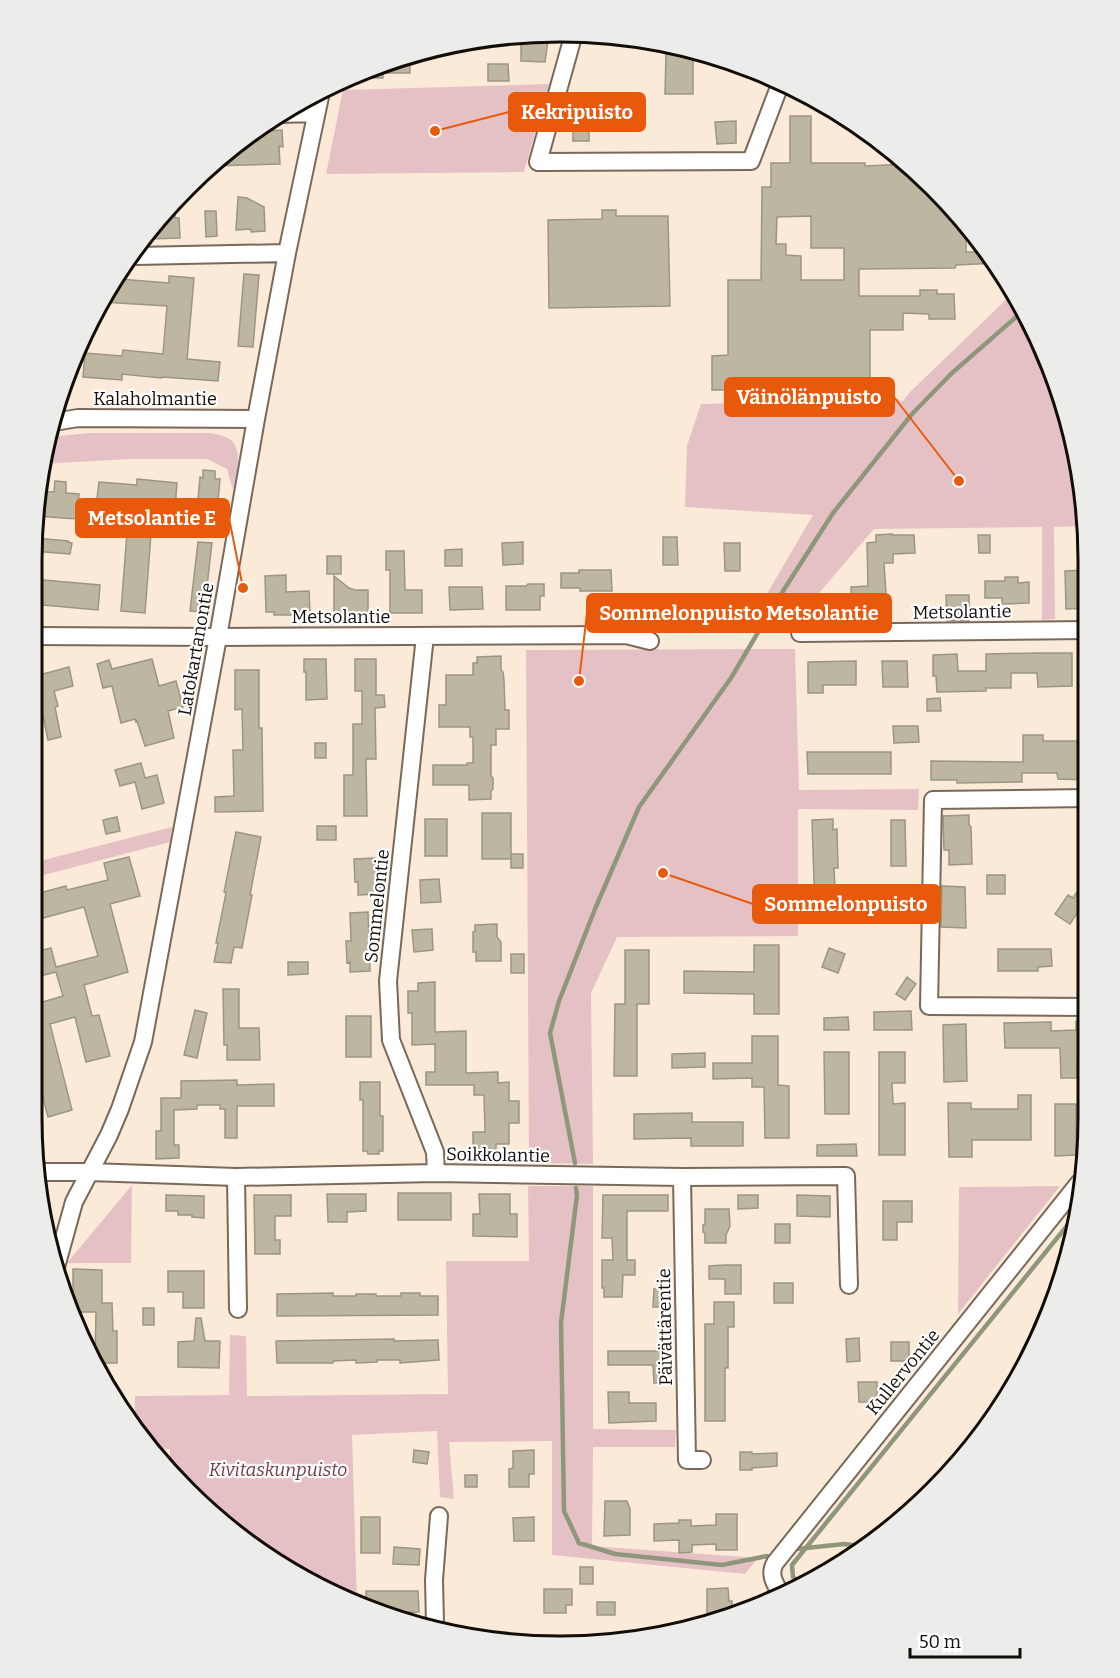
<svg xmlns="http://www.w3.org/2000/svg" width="1120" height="1678" font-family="Bitter,serif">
	<rect width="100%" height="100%" fill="#fcead8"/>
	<path fill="#e5c1c6" d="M549,84L524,172L326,174L343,90Z
		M1013,293L1048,357L1078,457L1085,526L1054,527L1055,619L1042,620V527L874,529L795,621H751L813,515L685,507L687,446L701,404L898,399L902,402L911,391Z
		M90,433H212C217,435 225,436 230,439C244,450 236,476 233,490L227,469L207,459H129L41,464L42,457L48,437Z
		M795,649L799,790L919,789L918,810L798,809V936L617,937L591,993L593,1164L529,1163L526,650Z
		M172,827L170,842L32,878V863Z
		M132,1185L131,1263H67Z
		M528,1186H593V1429L676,1430L675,1447H593L592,1546L758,1558L745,1574L552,1555V1441L449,1442L454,1499L440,1497L437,1431L352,1435L357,1603H352L238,1537L170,1465V1449L155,1448L135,1427V1396L229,1395L230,1335L246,1336L247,1396L448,1394L446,1261H529Z
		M1060,1186L958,1314L959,1187Z"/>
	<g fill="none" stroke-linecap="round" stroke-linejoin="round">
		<path stroke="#8f977a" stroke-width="4.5" d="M575,1163L550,1033L559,1001L595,909L639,807L731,678L776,602L833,513L912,414L952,373L1023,311
			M576,1188L577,1195L561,1323L564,1511L579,1543L615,1554L722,1565L767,1556
			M797,1549L844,1544L863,1546
			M802,1584L793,1577L792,1565L1079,1211"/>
	</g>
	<path fill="#bdb7a2" stroke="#9b9681" stroke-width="1.5" fill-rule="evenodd" d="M549,33L545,62L521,61V35Z
		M681,52V55H693V94H665L666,53Z
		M398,59H410V73H383V78H346L357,72Z
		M488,64H508L509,81H488Z
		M571,108H591L592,129H589V141H573V130H571Z
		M790,116H811V163H865V166L907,164L933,186L966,225V252H988L997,263L956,265L955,268L859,269V296H920V290H937V294H954L955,319H929V314L903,313V330H870V383H859V390H712V356L728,355V280H761L762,187H771V163H790ZM811,216V248H844V280H801V256L786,255V244H776L777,217Z
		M736,121V143L717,144L715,122Z
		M282,130L283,147L279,146L280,164L211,166L252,132Z
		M238,197L247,198L264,207L265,231L251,232V229L236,230Z
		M602,210H616V216H668L670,306L549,308L548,220L602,219Z
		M205,211H216L217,236L206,237Z
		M166,214H175V218H179L180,238L148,239Z
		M244,274L259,275L253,347L238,346Z
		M169,276L194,278L187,359L220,362L218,381L162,377L161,378L122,374V380L83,377L85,353L122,356L123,350L163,354L167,306L103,302L119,279L169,283Z
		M203,470L215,471V479H220L217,512H214V519L201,518V511L197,510L200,477L203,478Z
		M137,479L177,483L175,508L137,505V510L96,507L99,482L137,485Z
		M55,481L66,482V493L79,494L77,519L36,516L39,491L54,492Z
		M127,532L151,534L145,613L121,611Z
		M892,534V535H914L915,553L893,554V563H884L887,609H852L851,587L868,586L867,543L876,542V535Z
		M978,535H990V553H979Z
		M663,537H677L678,565H663Z
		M34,538L68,541V542L72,543L70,554L32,551Z
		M198,542L212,543L204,612L190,611Z
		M523,542V564L503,565L502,543Z
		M724,543H740V571H725Z
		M462,549V566H445V550Z
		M386,551H404L405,590H422V613H390V570H386Z
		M327,556H341V574H327Z
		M579,570H611L612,591H580V588H561V573H579Z
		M1086,570V587L1089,586V608L1066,609L1065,571Z
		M286,575V592L309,591L310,612H297V615H274V612H266L265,576Z
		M334,576L349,588L355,590H368V612H361L358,615H354L346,612H334Z
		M1005,577H1018V583L1029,582V603L1002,604V598H985V581H1005Z
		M32,579L100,585L98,610L32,604Z
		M528,584H544V596H540V610H506V586H526Z
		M449,587H482L483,609L450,610Z
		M946,595H969V621H947Z
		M1037,653H1072V686L1038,687L1037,673H1011V688H986V691L937,692L936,676H933V655L957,654L958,671H986V654Z
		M501,656V670L503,672L504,680L505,710H509V729H496V745H491V776L493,778V789L491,791V799L469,800V785H433V765H467V763H473V737H470V727H439V705H446V675H473V663H477V657Z
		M152,659L159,686L176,681L183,707L168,711L174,738L145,746L137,721L136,722L135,719L121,723L112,686L103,688L97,664L109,660L112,669Z
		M304,659H326L327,699L306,700V672H304Z
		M355,659H376V695H384L385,707L375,708L376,759H366L367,816H344V775H353V724H362V691H355Z
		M856,661V685H823V693H808V662Z
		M882,661H907L908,687H883Z
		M69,667L73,686L54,691L58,706L55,707L61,737L48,740L42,710L39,711L32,683V677Z
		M235,670H259V728H262L263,811L215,812V797L234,796L233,750H243L242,709L235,710Z
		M940,698L941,711H927V699Z
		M893,726H918L919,742L894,743Z
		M1023,735H1043V741H1089L1088,780L1058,779L1057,773H1022V782L957,783V780H931V761L1023,762Z
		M315,743H326V758H315Z
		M807,752H891V774H808Z
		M141,763L145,778L157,775L164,803L142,809L135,782L120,786L115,770Z
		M482,813H511V859H482Z
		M969,815V825L971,827L972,864L949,865V850H944L943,816Z
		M117,817L120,831L106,834L103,820Z
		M425,819H447V856H425Z
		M833,819V830L837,829L838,868H834L835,890L839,891V899H868V892L892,891V885H905L906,918L855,919V911L815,912L812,820Z
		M891,820H905L906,866H891Z
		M317,826H336V840H317Z
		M236,832L261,837L250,895H252L242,948L234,947L231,963L214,962L218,943H216L226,893L224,892Z
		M511,854H523V868H511Z
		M129,857L140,896L110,904L128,972L84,985L92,1016L99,1015L110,1056L86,1062L75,1017L50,1024L72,1110L48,1117L32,1054V1042L38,1041L32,1015V1005L63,996L56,972L32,978V953L51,948L56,967L98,956L84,907L32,921V895L66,886L67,890L108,880L104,863Z
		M375,858L376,879H380V894L358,895V882H355L354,859Z
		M1089,874V895L1070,924L1055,914L1068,895L1073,898Z
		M987,875H1005V894H987Z
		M439,879L441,902L421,903L420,880Z
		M942,886L965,887L966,928L941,927Z
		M368,912L370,971L350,972V962L347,963L346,941H351L350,913Z
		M497,924V937L501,942V961H476V952H473V932L475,931V925Z
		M432,929L433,950L414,952L412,930Z
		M754,945H779V1014H754V994L684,993V971L754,972Z
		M829,948L845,954L838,973L822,967Z
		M998,949H1051L1052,966L1038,967V971H998Z
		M625,950H649V1004H637V1076H614L615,1004H625Z
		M511,954H524V973H511Z
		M288,962H308V974L288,975Z
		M907,977L916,984L905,1000L896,994Z
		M435,982V1032L466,1031V1073L498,1072V1083L509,1082V1101H519V1123H509V1144H496V1155L473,1156V1132H485L484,1095H474V1085H426V1072H435V1044L412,1045V1013H408V991H418V983Z
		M223,989H239V1028H259L260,1060H227V1045H224Z
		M195,1010L207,1013L197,1058L184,1055Z
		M911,1011L912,1030H874V1012Z
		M346,1016H371V1057H346Z
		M848,1017L849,1030H824V1018Z
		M1076,1021H1089V1062H1077V1078H1061L1060,1048H1005L1004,1023L1051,1022V1031L1076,1030Z
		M966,1024L967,1081L944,1082L943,1025Z
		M752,1036H778V1085L789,1086V1138H765L764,1087H752V1078L713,1079V1063H752Z
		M824,1052H849V1114H825Z
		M879,1052H905V1083H892L893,1104L905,1103V1155H879Z
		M705,1053V1067L672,1068V1054Z
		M237,1080V1085L274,1084V1106H237V1138H225V1109H220V1105H197V1109L174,1110V1145H179V1158L156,1159V1131H161V1098H181V1081Z
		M360,1082H380V1116H383V1151H379V1154H368L367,1151H363V1100H360Z
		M1018,1095H1031V1140H972V1157H949L948,1103H971V1109H1018Z
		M1055,1104H1076V1155L1055,1156Z
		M692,1113V1122H743V1146H691V1138L634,1139V1114Z
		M856,1144L857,1156H817V1145Z
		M398,1193H451V1220H398Z
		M327,1194H366V1211L347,1212V1222H328Z
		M479,1194H510V1214H517V1237L473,1236V1214H480Z
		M166,1195L204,1196V1218L192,1217V1215H178V1211H166Z
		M254,1195H291V1216H275V1240H280V1254H255Z
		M603,1195H668V1211H627V1260H635V1275H623L622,1297H604V1288H602V1260H613L612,1238H602Z
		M738,1195H758V1208L738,1209Z
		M797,1195L830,1196V1217L797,1216Z
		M883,1201H912V1222H897V1240H883Z
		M705,1209H729L730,1226L726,1235V1243H705V1233L703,1232V1225L705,1224Z
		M775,1224H790V1243H775Z
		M725,1265H741V1294H725V1279H709V1266Z
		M73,1269L102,1270V1303H112L113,1331H117V1363H97L95,1360L96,1312H73Z
		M168,1271H204V1308H183V1292H168Z
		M774,1283H793V1303H774Z
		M654,1289H667V1307H653Z
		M333,1293V1296H356V1294H376V1296H401V1293H420V1296H438V1315L277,1316V1294Z
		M714,1302H734V1327H728V1368H725V1421H705V1324H714Z
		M143,1308H154V1325H143Z
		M196,1318H201L205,1341H220L219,1368L178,1367V1342L194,1341Z
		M859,1338L860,1361L847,1362L846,1339Z
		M394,1339V1341L438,1340L439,1360L400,1363V1360H377V1362L356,1363V1360L333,1361V1363H277L276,1341Z
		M891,1342H909V1361H891Z
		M608,1351H666V1383H654L653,1365H608Z
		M858,1382H877V1402H859Z
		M608,1392H629V1403H656V1421L609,1423Z
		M414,1450L429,1452L427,1464L413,1462Z
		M534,1450V1474H529V1487H509V1469L513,1468V1451Z
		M740,1452H752V1454L777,1453V1466L752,1468V1470H740Z
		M465,1475H477V1487H465Z
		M605,1501H627L630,1509V1535L604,1536Z
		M716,1514H737V1550H716V1544L692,1545V1552L679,1553V1540L654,1541V1524L679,1523V1520H691V1526L716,1525Z
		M361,1517H380V1553H361Z
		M534,1517V1541H514L513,1518Z
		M394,1547L420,1549L419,1565L393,1564Z
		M580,1567H593V1584H580Z
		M728,1588L729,1601H732V1611L707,1620V1589Z
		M544,1589H572V1605H566V1613H544Z
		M366,1591H418L419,1612L386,1613L366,1608Z
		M597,1602H615V1615H597Z"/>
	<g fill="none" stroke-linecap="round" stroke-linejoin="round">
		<g stroke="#79695a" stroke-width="20">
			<path id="minor" d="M574,33L538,162L751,161L781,82
				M278,114L316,113
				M136,256L287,253
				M54,422L78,418L256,419
				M800,633L1088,630
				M32,636L218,637L626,635L650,641
				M425,636L388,981L391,1040L435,1152L436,1173
				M1088,798L933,800L929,1006L1088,1007
				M40,1172H89L236,1177L436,1173L682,1177L846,1176L849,1285
				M236,1177L238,1309
				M682,1177L687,1460H702
				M56,1267L74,1202L109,1135L120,1109L143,1042L218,637L256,419L287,253L321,92
				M780,1593C774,1582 769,1574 775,1563L1079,1183L1082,1182
				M435,1624L434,1580L439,1516"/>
		</g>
		<use href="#minor" stroke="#fff" stroke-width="16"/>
	</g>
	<g text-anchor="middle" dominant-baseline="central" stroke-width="4.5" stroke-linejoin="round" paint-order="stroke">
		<g font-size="18" fill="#130d07" stroke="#fff">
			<text x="155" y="399">Kalaholmantie</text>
			<text transform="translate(962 612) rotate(-1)">Metsolantie</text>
			<text x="341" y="617">Metsolantie</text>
			<text transform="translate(196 649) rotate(-80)">Latokartanontie</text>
			<text transform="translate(377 906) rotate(-84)">Sommelontie</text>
			<text transform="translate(498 1155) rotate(1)">Soikkolantie</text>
			<text transform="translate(665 1327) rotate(-91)">Päivättärentie</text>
			<text transform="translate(903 1372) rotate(-51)">Kullervontie</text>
		</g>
		<g font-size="18" font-style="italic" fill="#733844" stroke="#fff">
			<text x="278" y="1470">Kivitaskunpuisto</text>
		</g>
	</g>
	<path d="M0 0H1120V1678H0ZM560 42H560A518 518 0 0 1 1078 560V1118A518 518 0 0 1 560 1636H560A518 518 0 0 1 42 1118V560A518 518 0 0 1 560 42Z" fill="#ececeb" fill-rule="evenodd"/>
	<path fill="none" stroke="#130d07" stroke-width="3" d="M560 42H560A518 518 0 0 1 1078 560V1118A518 518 0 0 1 560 1636H560A518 518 0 0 1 42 1118V560A518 518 0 0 1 560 42Z"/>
	<path fill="none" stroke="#e8590c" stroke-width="2" d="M435 131L509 112M959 481L894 397M243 588L229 518M579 681L587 613M663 873L753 904"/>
	<g fill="#e8590c" stroke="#fff" stroke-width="2">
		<circle cx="435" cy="131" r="6"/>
		<circle cx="959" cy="481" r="6"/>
		<circle cx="243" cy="588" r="6"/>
		<circle cx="579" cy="681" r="6"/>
		<circle cx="663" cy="873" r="6"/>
	</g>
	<g fill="#e8590c" stroke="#e8590c" stroke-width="2">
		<rect x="509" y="93" width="136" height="38" rx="6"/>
		<rect x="725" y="378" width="169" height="38" rx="6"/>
		<rect x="76" y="499" width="153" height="38" rx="6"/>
		<rect x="587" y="594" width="304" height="38" rx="6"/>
		<rect x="753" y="885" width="187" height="38" rx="6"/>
	</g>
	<g font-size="20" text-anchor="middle" font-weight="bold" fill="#fff">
		<text x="577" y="119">Kekripuisto</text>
		<text x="809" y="404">Väinölänpuisto</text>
		<text x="152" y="525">Metsolantie E</text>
		<text x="739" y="620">Sommelonpuisto Metsolantie</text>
		<text x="846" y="911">Sommelonpuisto</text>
	</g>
	<path d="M910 1648v9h110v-9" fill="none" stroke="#130d07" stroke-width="3"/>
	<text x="919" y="1648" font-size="18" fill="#130d07" stroke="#ffffff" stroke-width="4.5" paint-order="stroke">50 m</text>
</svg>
